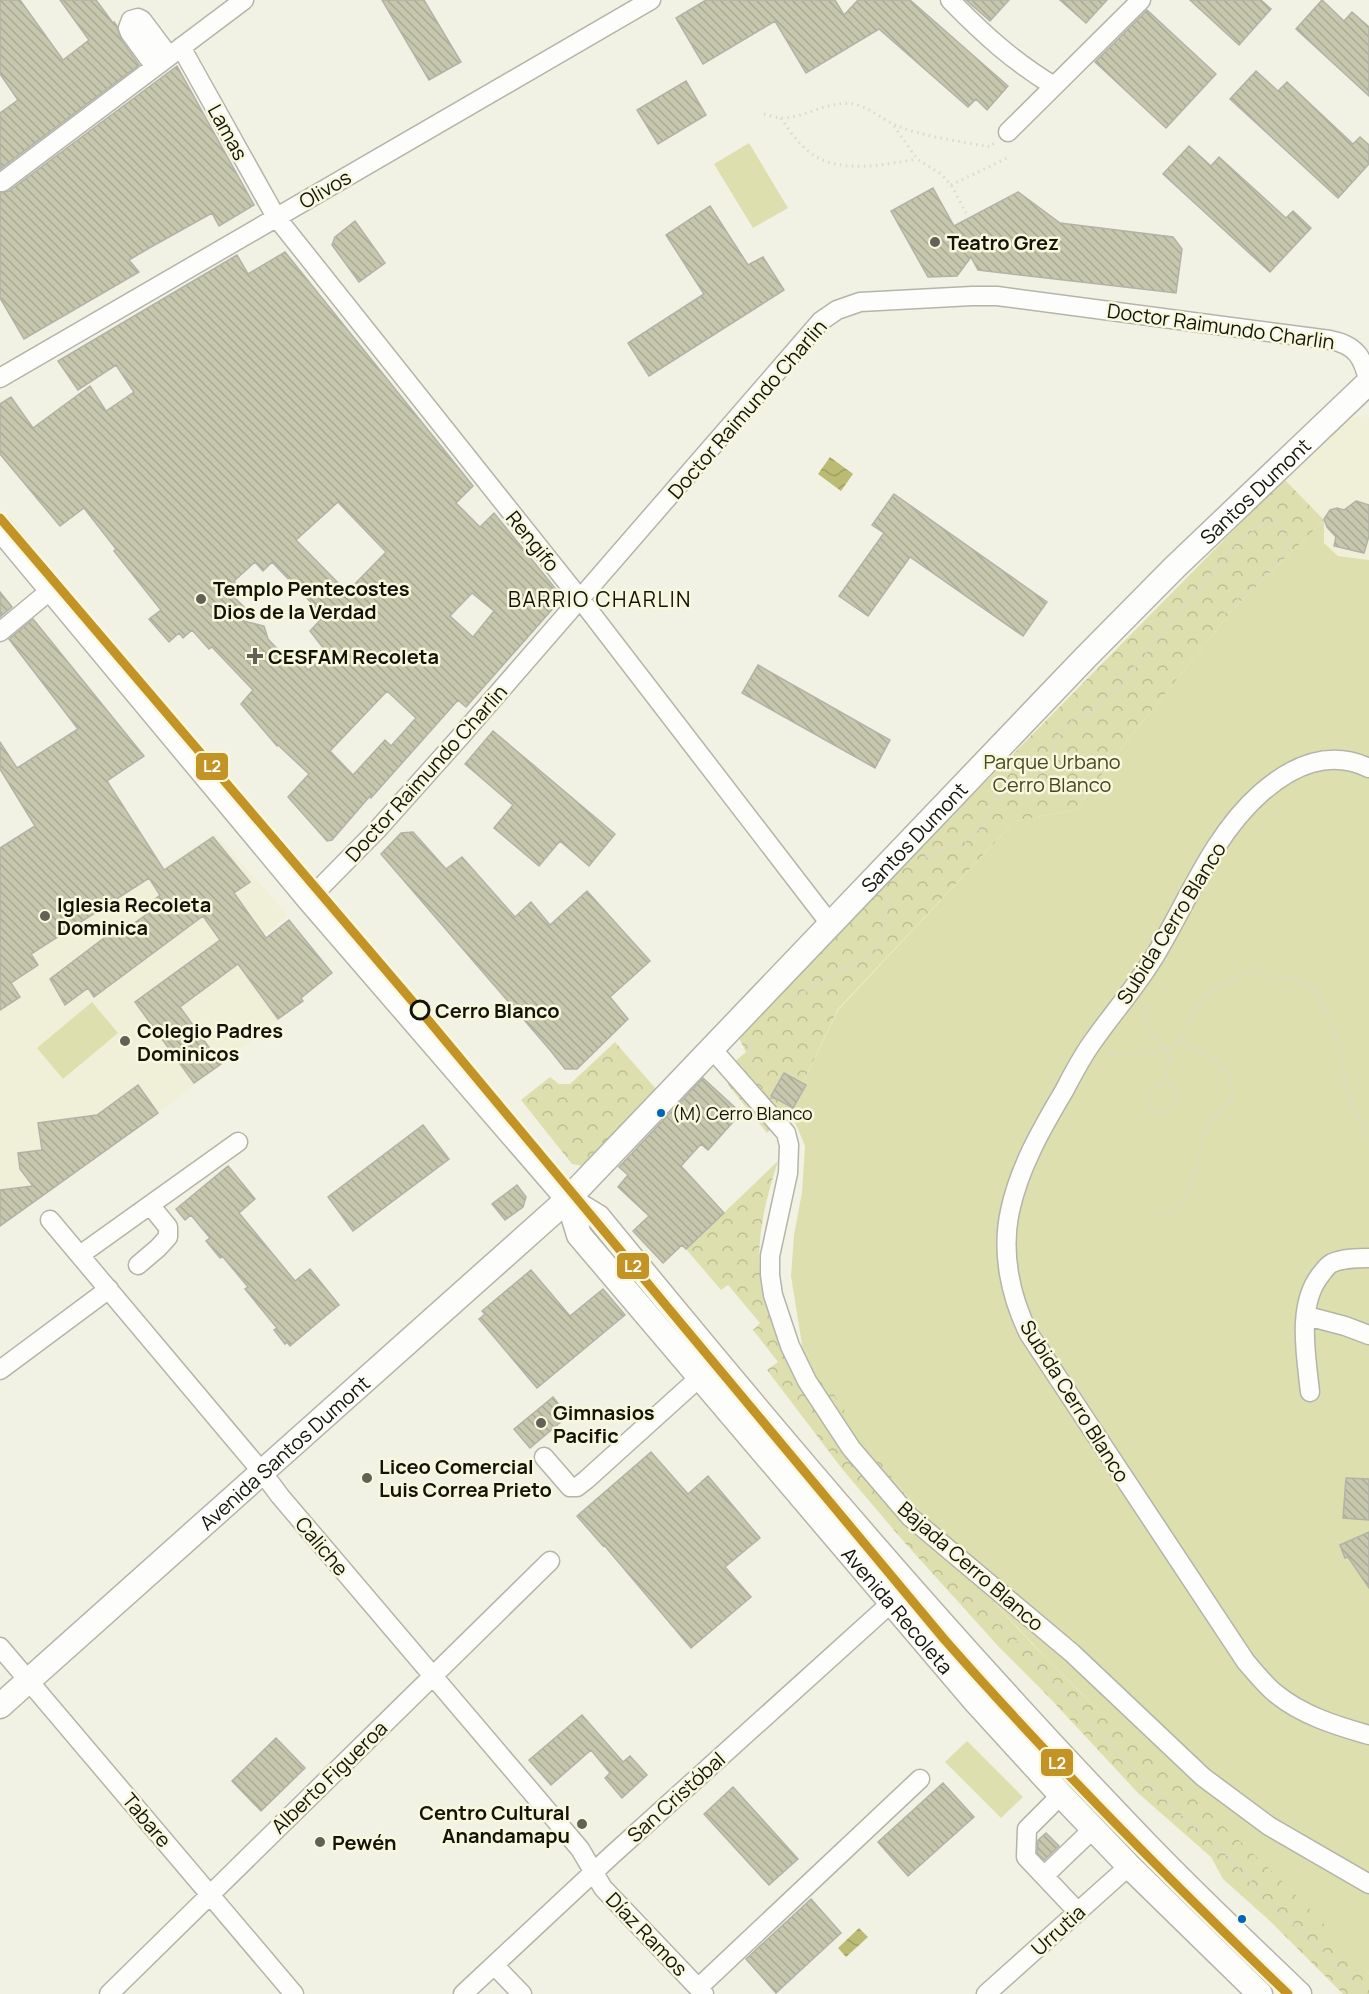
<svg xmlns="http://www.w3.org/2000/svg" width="1369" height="1994" font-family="Manrope,sans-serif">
	<defs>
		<pattern id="park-crowns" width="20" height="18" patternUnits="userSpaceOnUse" patternTransform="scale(1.5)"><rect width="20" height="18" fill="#dedfae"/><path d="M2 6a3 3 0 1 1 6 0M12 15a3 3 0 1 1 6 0" fill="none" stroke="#bebe94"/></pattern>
		<pattern id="water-waves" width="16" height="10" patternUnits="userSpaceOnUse" patternTransform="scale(1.5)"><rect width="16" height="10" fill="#bbbb73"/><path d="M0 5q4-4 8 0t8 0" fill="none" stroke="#a0a062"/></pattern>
		<pattern id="building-back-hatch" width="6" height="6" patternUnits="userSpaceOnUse" patternTransform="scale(1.5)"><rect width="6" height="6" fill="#c6c7ad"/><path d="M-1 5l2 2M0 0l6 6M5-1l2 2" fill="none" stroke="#a9aa94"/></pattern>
	</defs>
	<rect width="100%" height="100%" fill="#f1f2e3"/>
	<path fill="#eff0d7" d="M1364,416L1369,418V560L1338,556L1324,543V520L1284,479L1349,417Z
		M215,834L288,915L260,939L303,1001L158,1113L0,1226V1010L11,983L38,965L31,954Z"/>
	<path fill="#dedfae" d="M749,143L788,208L753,228L714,164Z
		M1324,520V543L1338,556L1369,560V1974L1296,1895L1134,1745L1050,1662L989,1597L885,1469L831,1391L802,1345L791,1276L794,1235L802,1192L805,1146L790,1110L838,1010L1015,821L1075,810L1127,741L1235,607Z
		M92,1002L118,1033L63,1079L37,1048Z
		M967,1741L1023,1797L1001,1818L945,1762Z"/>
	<path fill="url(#park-crowns)" d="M1284,479L1324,520L1235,607L1127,741L1075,810L1015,821L838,1009L790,1110L767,1133L729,1086L724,1071L746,1052L737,1034Z
		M615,1042L656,1089L584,1166L572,1164L521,1100L550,1077L559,1084H570Z
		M778,1161C765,1203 755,1240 761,1285C765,1307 779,1334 787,1355L802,1345C873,1458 956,1567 1051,1663C1129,1743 1215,1815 1295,1894C1321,1919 1344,1947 1369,1974V1994H1343L1270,1921L1223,1879L1211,1857L1138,1793L1046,1694L999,1647L905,1543L843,1470L767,1370L778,1362L753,1330L760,1323L728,1285L721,1290L686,1249Z"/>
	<path fill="url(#water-waves)" d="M830,457L853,474L841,491L818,474Z
		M859,1928L868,1937L846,1957L838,1948Z"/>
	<path fill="url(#building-back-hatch)" stroke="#b2b3a8" stroke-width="1.5" fill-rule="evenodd" d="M0,0H20L63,60L89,40L60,0H96L113,23L114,22L117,26L121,39L139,65L0,169V113L18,100L0,74Z
		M382,0H424L461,62L429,80Z
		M706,0H835L844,15L858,0H910L1008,86L987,110L976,99L968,107L879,29L806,73L775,21L703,64L676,18Z
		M966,0H1009L990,21Z
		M1060,0H1107L1086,23Z
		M1190,0H1261L1271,9L1239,45Z
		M1322,0L1344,21L1352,12L1369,27V96L1296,29Z
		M1147,10L1216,74L1166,128L1095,62Z
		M177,66L254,205L219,226L212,213L151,247L129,260L139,272L24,339L0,298V193L9,191Z
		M1256,71L1278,91L1287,82L1353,144L1360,137L1369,145V164L1338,198L1230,99Z
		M686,81L706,115L658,144L637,110Z
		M1189,146L1211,166L1219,157L1286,218L1293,211L1311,228L1270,272L1163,174Z
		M933,188L954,226L1018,192L1060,223L1173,237L1182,249L1176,293L978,270L971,257L957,276L928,277L891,211Z
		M710,206L748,265L763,257L784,290L649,376L628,343L704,294L666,235Z
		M355,221L385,263L359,282L332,245L335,237Z
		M285,252L473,486L456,503L480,527L494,513L559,593L560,598L556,605L466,707L458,700L371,798L370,796L332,840L327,841L288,797L309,774L278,745L277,746L241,704L253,690L212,647L209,649L192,630L183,638L179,633L169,642L149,619L161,610L114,551L116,549L84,508L60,526L0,454V404L11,397L33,428L90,386L106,411L134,392L116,365L78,390L58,361L237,255L248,274ZM338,502L386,552L347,592L296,540ZM255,562L263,571L272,562L324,616L310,631L328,654L308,670L292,650L285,657L268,639L264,626L240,620L249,612L233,596L241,589L234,581ZM472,593L494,611L473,637L450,616ZM387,691L416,718L391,746L385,740L353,775L330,751Z
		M894,494L1047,602L1023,636L910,557L868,616L839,596L884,533L872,525Z
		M1356,501L1369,505V536L1364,553L1334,546L1336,537L1327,527L1324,519L1330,510L1337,508L1344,510Z
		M0,592L12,607L0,617Z
		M33,619L144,756L107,781L164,870L213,837L250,882L234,893L266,938L289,920L332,973L301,998L303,1001L278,1019L238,964L180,1007L221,1064L194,1083L135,1002L220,940L203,916L94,997L88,988L65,1005L50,979L112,932L116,936L154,909L149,904L160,895L149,878L31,954L38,965L11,983L20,997L0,1010V848L35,826L0,769V742L17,768L78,729L9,639Z
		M758,665L890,740L875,768L742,693Z
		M493,731L615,834L589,866L560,841L539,866L494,828L513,805L465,764Z
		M413,832L446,869L462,857L515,917L531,902L550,925L587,891L650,961L610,997L628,1019L577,1069H565L550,1050L381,854L401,833Z
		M784,1073L806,1085L793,1108L771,1096Z
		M703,1078L741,1113L708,1150L701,1144L681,1166L724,1213L686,1249L682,1245L663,1263L633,1231L649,1216L618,1187L628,1175L619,1167Z
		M138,1085L158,1113L0,1226V1190L33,1186L20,1169L18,1153L42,1150L38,1123L97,1115Z
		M423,1125L449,1159L353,1231L328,1197Z
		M228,1166L255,1199L239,1213L295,1281L310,1269L339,1305L290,1346L287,1342L285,1344L274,1330L277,1328L245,1289L248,1287L223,1257L220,1258L206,1241L210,1238L191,1215L185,1220L176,1209Z
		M517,1185L526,1197L523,1207L505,1220L492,1204Z
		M531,1270L570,1316L603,1289L625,1315L537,1388L479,1319L485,1314L482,1311Z
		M553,1397L568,1416L530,1448L514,1429Z
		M651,1452L688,1494L708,1476L760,1538L725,1567L751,1597L691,1648L604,1545L603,1546L577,1516Z
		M1346,1478L1369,1479V1520L1343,1518Z
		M1369,1532V1588L1348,1557L1345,1558L1340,1545Z
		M582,1715L623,1762L630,1756L647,1775L622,1798L605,1778L610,1773L591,1750L551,1785L529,1760Z
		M276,1738L305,1768L261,1811L232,1781Z
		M943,1783L974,1817L908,1876L878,1842Z
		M733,1787L798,1859L769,1885L704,1814Z
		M1046,1833L1059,1846L1044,1860L1037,1853L1038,1840Z
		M811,1899L841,1933L776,1993L746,1959Z"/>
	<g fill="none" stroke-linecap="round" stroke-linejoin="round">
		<g stroke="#b4b4a9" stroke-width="21">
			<path id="minor" d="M950,0C983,34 1014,62 1054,86
				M181,47L276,217L581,600L831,925
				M155,67L130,33L128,28L131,20L138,18L142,20L169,56
				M1008,132L1141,0
				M2,182L244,0
				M0,378L651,0
				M0,632L52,589
				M1369,768C1329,749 1293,765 1261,793C1211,837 1187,904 1153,959C1135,988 1113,1013 1094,1040C1082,1056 1073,1074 1064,1091C1042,1128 1019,1168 1010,1211C1001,1252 1010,1296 1029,1334L1246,1662C1255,1672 1264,1684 1275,1693C1301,1715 1337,1726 1369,1735
				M309,899L377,830L460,737L821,321L837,310L860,302L972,296H997L1330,340C1357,345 1363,358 1369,383
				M712,1049L786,1133L789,1145L788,1173L770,1256V1275L773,1295L790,1346L807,1381L851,1448L910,1517L1072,1653L1203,1777L1269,1826L1369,1884
				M50,1220L262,1472L280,1496L580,1849L603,1888L704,1994
				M80,1255L238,1142
				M138,1265L158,1248L168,1237V1227L150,1205
				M1307,1316L1345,1326L1369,1335
				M0,1370L109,1289
				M1310,1392C1306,1355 1296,1303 1322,1273C1325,1269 1328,1265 1332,1263C1343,1258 1357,1258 1369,1258
				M544,1457L570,1487H577L586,1480L700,1377
				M0,1647L294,1994
				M1061,1795L1027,1829L1026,1857L1078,1912
				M1044,1876L1093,1829
				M494,1965L522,1994
				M698,1988L920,1779
				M109,1994L550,1561
				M463,1994L612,1855L891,1603
				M986,1994L1129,1866"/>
		</g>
		<g stroke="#b4b4a9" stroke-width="27">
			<g id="major">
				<path d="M0,528L309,899L568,1199L598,1217C773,1431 952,1643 1145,1843C1195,1895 1247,1944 1299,1994"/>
				<path id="s1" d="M568,1199L579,1235L976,1702L1061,1795L1129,1866L1260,1994"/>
				<path id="s2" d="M0,1706L568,1199L1084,659L1175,567L1369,382"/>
			</g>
		</g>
		<path stroke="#d9d9d5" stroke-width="3" stroke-dasharray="1.5 4.5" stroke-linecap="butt" d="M764,114C770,116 777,118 782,118C807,117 829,100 854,104C869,107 882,119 895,125C924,137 959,141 990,147L994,143
			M781,118C789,130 797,142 808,151C836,175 884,165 917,159
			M894,126L917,159L941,174L951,185L966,213
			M951,185L1007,158
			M926,857C936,850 947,849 958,846C978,839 987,821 991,802L1000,795L1015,792L1038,783L1053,761L1054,743L1064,726L1091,711L1120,685L1177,614L1236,546L1255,528L1273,521C1284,527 1290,537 1285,549C1276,569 1239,598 1222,614
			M789,1001L838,972L874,954L883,936L886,904L891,893
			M1143,1005C1147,1028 1152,1038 1170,1054V1060L1163,1085
			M750,1041V1055L758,1071
			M1107,1051L1111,1054L1120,1056L1169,1049L1178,1041L1191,1017L1206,995L1223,982L1251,972L1292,979L1315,991L1322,999L1340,1049L1346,1087L1369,1147
			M1147 1099a15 15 0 1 1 30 0a15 15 0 1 1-30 0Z
			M1156,1213L1176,1211C1185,1199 1191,1188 1195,1173C1200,1157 1200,1138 1209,1123C1215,1114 1226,1108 1233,1100C1233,1092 1233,1083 1229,1076C1220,1059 1195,1050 1178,1041
			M970,1593L1024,1649L1085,1718L1181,1816L1232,1860L1269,1902L1367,1994"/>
		<use href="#minor" stroke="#fdfdfb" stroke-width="18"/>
		<use href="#major" stroke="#fdfdfb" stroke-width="24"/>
		<g stroke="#f7f8dd" stroke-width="14">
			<path id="metro-1" d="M0,518L419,1009L944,1639C1053,1763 1169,1880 1288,1994"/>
		</g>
		<use href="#metro-1" stroke="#c49325" stroke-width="9"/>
	</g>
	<g fill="#616156" stroke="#f7f8dd" stroke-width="2">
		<circle cx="935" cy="242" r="6"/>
		<circle cx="201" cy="599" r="6"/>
		<path d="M252 647h6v6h6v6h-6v6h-6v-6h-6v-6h6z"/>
		<circle cx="45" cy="916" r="6"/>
		<circle cx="125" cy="1041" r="6"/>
		<circle cx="541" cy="1423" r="6"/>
		<circle cx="367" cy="1478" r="6"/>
		<circle cx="582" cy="1824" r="6"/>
		<circle cx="320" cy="1842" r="6"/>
	</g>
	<circle fill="#f7f8dd" stroke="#13130a" stroke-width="3" cx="420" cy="1010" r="9"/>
	<g fill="#0065bd" stroke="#f7f8dd" stroke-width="2">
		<circle cx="661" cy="1113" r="5"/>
		<circle cx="1242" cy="1919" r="5"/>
	</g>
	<g text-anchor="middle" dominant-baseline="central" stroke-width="5" stroke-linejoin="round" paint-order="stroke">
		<g font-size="18" fill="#13130a" stroke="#f7f8dd" text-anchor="start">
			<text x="672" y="1113">(M) Cerro Blanco</text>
		</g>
		<g font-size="20" fill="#13130a" stroke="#f7f8dd">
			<text transform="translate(228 132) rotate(61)">Lamas</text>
			<text transform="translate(325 189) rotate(-30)">Olivos</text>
			<text transform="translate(1221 326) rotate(8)">Doctor Raimundo Charlin</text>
			<text transform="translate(747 409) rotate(-49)">Doctor Raimundo Charlin</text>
			<text stroke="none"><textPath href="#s2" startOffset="1748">Santos Dumont</textPath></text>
			<text transform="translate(533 541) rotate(51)">Rengifo</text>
			<text transform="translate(426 773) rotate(-48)">Doctor Raimundo Charlin</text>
			<text stroke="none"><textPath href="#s2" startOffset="1262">Santos Dumont</textPath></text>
			<text transform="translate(1171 923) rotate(-58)">Subida Cerro Blanco</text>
			<text transform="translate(1075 1401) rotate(58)">Subida Cerro Blanco</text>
			<text stroke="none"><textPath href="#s2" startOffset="381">Avenida Santos Dumont</textPath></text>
			<text transform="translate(322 1546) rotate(50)">Caliche</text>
			<text transform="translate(971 1566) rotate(41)">Bajada Cerro Blanco</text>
			<text stroke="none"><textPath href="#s1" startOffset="530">Avenida Recoleta</textPath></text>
			<text transform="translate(329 1777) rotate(-44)">Alberto Figueroa</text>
			<text transform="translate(676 1797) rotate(-42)">San Cristóbal</text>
			<text transform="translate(147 1820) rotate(50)">Tabare</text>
			<text transform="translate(1058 1930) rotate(-42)">Urrutia</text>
			<text transform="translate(647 1934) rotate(46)">Díaz Ramos</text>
		</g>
		<g font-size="20" font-weight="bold" fill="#13130a" stroke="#f7f8dd" text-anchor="start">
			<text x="947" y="242">Teatro Grez</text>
			<text x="213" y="588">Templo Pentecostes<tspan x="213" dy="23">Dios de la Verdad</tspan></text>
			<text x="268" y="656">CESFAM Recoleta</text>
			<text x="57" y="904">Iglesia Recoleta<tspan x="57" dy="23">Dominica</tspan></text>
			<text x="137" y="1030">Colegio Padres<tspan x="137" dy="23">Dominicos</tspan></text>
			<text x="553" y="1412">Gimnasios<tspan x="553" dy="23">Pacific</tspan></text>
			<text x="379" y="1466">Liceo Comercial<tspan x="379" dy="23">Luis Correa Prieto</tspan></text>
			<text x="570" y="1812" text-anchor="end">Centro Cultural<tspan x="570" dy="23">Anandamapu</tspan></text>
			<text x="332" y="1842">Pewén</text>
		</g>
		<g font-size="20" fill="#484820" stroke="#f7f8dd">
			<text x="1052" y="761">Parque Urbano<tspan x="1052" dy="23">Cerro Blanco</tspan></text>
		</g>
		<g font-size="20" font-weight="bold" fill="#13130a" stroke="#f7f8dd" text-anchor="start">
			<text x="435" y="1010">Cerro Blanco</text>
		</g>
		<g font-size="21" letter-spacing="1.5" fill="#13130a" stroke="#f7f8dd">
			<text x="600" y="599">BARRIO CHARLIN</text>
		</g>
	</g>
	<g stroke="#f7f8dd" stroke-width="2">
		<rect x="195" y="752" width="34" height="29" rx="6" fill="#c49325"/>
		<rect x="616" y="1252" width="34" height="28" rx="6" fill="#c49325"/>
		<rect x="1040" y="1748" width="34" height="29" rx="6" fill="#c49325"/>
	</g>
	<g font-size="16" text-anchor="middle" font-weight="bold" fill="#fff">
		<text x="212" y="772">L2</text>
		<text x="633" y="1272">L2</text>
		<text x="1057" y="1769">L2</text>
	</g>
</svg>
